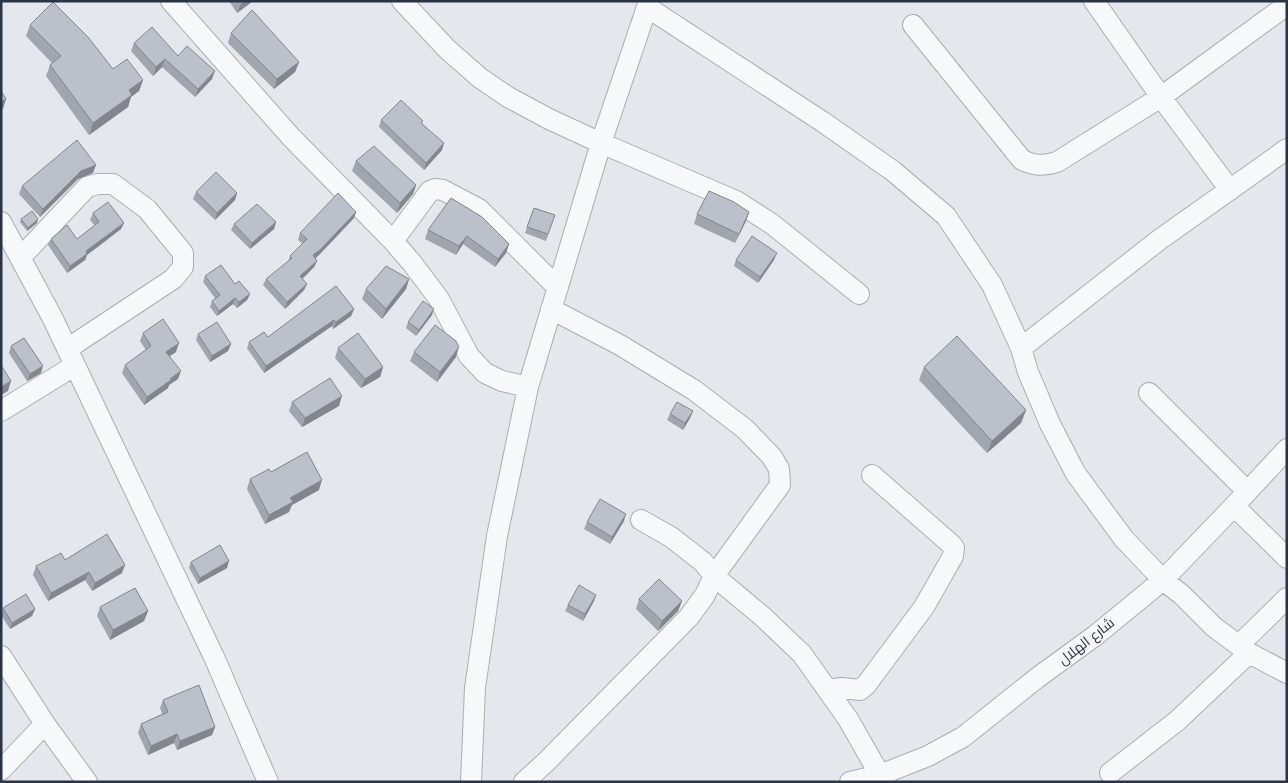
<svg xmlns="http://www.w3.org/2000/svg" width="1288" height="783" font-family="Poppins,Cairo,sans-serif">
	<rect width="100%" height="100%" fill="#e4e7ec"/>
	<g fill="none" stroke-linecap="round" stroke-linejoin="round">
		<g stroke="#a9aeb7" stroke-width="22">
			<path id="minor" d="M171,1L291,137L393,241L412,263L439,299L469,356L485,373L502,381L528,387
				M402,1L447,49L480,78L508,97L549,119L601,143L736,201L772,224L859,294
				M1094,1L1161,97L1230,190
				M647,7L823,122L893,171L946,216L992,285L1021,348L1028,372L1050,424L1076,474L1124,539L1163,580L1182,595L1214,627L1249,653L1287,673
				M913,25L1022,160C1035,166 1043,166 1057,162L1161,97L1287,5
				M1,222L52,317L214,657L268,782
				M393,241L430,191L435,189L443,190L479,209L557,287
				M20,258L87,187L98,184H113L147,209L183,253V267L173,279L67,349
				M1021,348L1159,240L1287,149
				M1149,393L1247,491
				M1,411L74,366
				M1234,506L1287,558
				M641,520L671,537L703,562L714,576L762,616L802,654L848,719L880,775L886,782
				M1239,645L1287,598
				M1,656L45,724L87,782
				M828,690L842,688L860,690L866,685L924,607L953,556L954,548L952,545L872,475
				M1,770L45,724
				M1110,773L1177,721L1249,653
				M471,782L475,688L497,536L528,387L601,143L649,1
				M524,782L545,763L689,617L705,595L714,576L780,485L779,469L772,457L745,429L694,390L620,345L551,309
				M850,782L880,775L928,756L963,737L1037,678L1096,635L1163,580L1234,506L1287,449"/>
		</g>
		<use href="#minor" stroke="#f7f8fa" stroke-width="20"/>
	</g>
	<path fill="#a1a5ae" d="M229,1H253L237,13Z
		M30,25L113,69L143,80L139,91L131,97L128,107L89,135L46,76L50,65L52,63L26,36Z
		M231,33L299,62L295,72L274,89L228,43Z
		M134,43L178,56L212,79L195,97L162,67L153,76L131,51Z
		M381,120L422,123L442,150L424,170L379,127Z
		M356,161L416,185L413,194L397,213L352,171Z
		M93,173L78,179L40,217L19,194L22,186Z
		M196,192L237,193L235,200L215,220L193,199Z
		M451,198L509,244L506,253L495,267L463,244L456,255L425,239L428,230Z
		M534,208L555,215L546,241L525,233Z
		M356,212L354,218L319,255L315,258L317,261L314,267L302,279L307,284L304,290L285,309L263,285L266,279L288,262L290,256L303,244L298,240L300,233Z
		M749,212L746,221L735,243L694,224L697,214Z
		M93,213L121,229L87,255L85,260L67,273L48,245L51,239H77L95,226L90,220Z
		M21,219L37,223L27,231L20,222Z
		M276,222L274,229L250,249L231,230L234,224Z
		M736,260H774L758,283L734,266Z
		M205,276L235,284L250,294L247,300L237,308L233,304L217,316L210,307L212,301L215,298L203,282Z
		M409,279L406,289L382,319L362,299L366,289Z
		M354,309L351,316L333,329L332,326L264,373L247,348L249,342L268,337Z
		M432,315L416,336L406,328L408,322Z
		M143,333L176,352L170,356L178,379L169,385L168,388L144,405L122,373L125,365L146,350L140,341Z
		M198,334L231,344L228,351L210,362L196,340Z
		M11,346L41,373L27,381L9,353Z
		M338,348L383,367L380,377L361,388L335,358Z
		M414,352L456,357L437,382L410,361Z
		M924,367L1026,410L1021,423L987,453L919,380Z
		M292,402L339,406L302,427L289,411Z
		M693,411L690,418L683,430L667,420L670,414Z
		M271,472L319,490L292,505L289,512L265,524L247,489L250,479Z
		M624,521L610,544L584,529L587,522Z
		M65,560L122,573L92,591L85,580L48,601L33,575L36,566Z
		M191,562L227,568L198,584L189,568Z
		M596,595L594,601L583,621L565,611L568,605Z
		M639,599L682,601L678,611L658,631L636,609Z
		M100,607L148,611L144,621L110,640L97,616Z
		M3,608L35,609L32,616L10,629L1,615Z
		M163,700L215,727L212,735L177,750L174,743L148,755L138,733L141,724L162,714L160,708Z"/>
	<path fill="#83868d" d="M244,1H253L237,13L241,4Z
		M165,59L162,67L153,76L156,67Z
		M299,62L295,72L274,89L277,79Z
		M215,71L212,79L195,97L198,89Z
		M143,80L139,91L131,97L128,107L89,135L93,123L129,90Z
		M6,99L3,109H1V102Z
		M444,143L442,150L424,170L426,163Z
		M96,165L93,173L78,179L40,217L43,209L81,171Z
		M416,185L413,194L397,213L400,203Z
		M237,193L235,200L215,220L217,213Z
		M356,212L354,218L319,255L311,262L313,255Z
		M749,212L746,221L735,243L739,234Z
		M38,219L37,223L27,231L28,228Z
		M276,222L274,229L250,249L252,243Z
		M124,223L121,229L87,255L85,260L67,273L70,266L86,251Z
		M467,236L463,244L456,255L459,246Z
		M509,244L506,253L495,267L498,259Z
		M777,253L774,260L758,283L760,277Z
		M317,261L314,267L298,283L300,276Z
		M409,279L406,289L382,319L386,309Z
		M307,284L304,290L285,309L287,302Z
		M250,294L247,300L237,308L239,302Z
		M235,298L233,304L217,316L219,311Z
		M354,309L351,316L333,329L336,322Z
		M434,309L432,315L416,336L419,330Z
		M334,320L332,326L264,373L266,366Z
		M179,343L176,352L163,360L166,352Z
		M231,344L228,351L210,362L212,356Z
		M459,347L456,357L437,382L440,372Z
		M43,366L41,373L27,381L30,374Z
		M383,367L380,377L361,388L365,379Z
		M181,371L178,379L169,385L168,388L144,405L147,397Z
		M11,381L8,391L1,395V387Z
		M342,396L339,406L302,427L305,418Z
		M1026,410L1021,423L987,453L992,441Z
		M693,411L690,418L683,430L685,423Z
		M322,480L319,490L292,505L289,512L265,524L269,515L290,498Z
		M626,514L624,521L610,544L612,537Z
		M229,561L227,568L198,584L200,578Z
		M125,565L122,573L92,591L95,583Z
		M89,572L85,580L48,601L51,593Z
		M596,595L594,601L583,621L585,614Z
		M682,601L678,611L658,631L662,621Z
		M35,609L32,616L10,629L12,623Z
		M148,611L144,621L110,640L113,630Z
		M215,727L212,735L177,750L180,741Z
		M177,734L174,743L148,755L151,746Z"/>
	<path fill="#bbc0ca" stroke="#83868d" d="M53,2L88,37L113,69L127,59L143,80L129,90L132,95L93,123L50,65L61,56L30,25Z
		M252,10L299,62L277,79L231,33Z
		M152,27L178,56L187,46L215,71L198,89L165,59L156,67L134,43Z
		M1,91L6,99L1,102Z
		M401,100L423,121L421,123L444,143L426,163L381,120Z
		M77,140L96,165L81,171L43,209L22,186Z
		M374,146L416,185L400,203L356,161Z
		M216,172L237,193L217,213L196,192Z
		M709,191L734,202L749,212L739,234L697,214Z
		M338,193L356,212L321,249L313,255L317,261L300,276L307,284L287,302L266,279L292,258L290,256L307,239L300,233Z
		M451,198L482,217L509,244L498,259L467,236L459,246L428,230Z
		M108,202L124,223L86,251L87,254L70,266L51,239L67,225L77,239L99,222L93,213Z
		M257,204L276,222L252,243L234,224Z
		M534,208L555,215L548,234L527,227Z
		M32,211L38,219L28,228L21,219Z
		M752,236L777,253L760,277L736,260Z
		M221,265L235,284L239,281L250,294L239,302L235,298L219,311L212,301L220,295L205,276Z
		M386,266L409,279L386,309L366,289Z
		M336,286L354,309L336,322L334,320L266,366L249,342L264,332L268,337Z
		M423,301L434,309L419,330L408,322Z
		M163,319L179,343L166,352L181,371L170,379L171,380L147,397L125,365L151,346L143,333Z
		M217,322L231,344L212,356L198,334Z
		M435,325L456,341L459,347L440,372L414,352Z
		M358,333L383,367L365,379L338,348Z
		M957,336L1026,410L992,441L924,367Z
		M24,338L43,366L30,374L11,346Z
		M1,365L11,381L1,387Z
		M330,378L342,396L305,418L292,402Z
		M677,402L693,411L685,423L670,414Z
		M307,452L322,480L290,498L293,502L269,515L250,479L269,469L271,472Z
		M600,499L626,514L612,537L587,522Z
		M107,534L125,565L95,583L89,572L51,593L36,566L61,553L65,560Z
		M220,545L229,561L200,578L191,562Z
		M659,579L682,601L662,621L639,599Z
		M579,585L596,595L585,614L568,605Z
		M135,588L148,611L113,630L100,607Z
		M26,594L35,609L12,623L3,608Z
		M199,685L215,727L180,741L177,734L151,746L141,724L168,712L163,700Z"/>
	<g text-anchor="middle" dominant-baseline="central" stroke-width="4" stroke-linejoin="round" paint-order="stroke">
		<g font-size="14" fill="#2b3445" stroke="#f4f6f9">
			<text transform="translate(1086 641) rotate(-38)">شارع الهلال</text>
		</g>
	</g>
	<rect width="1288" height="783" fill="none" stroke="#2b3445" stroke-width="5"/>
</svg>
